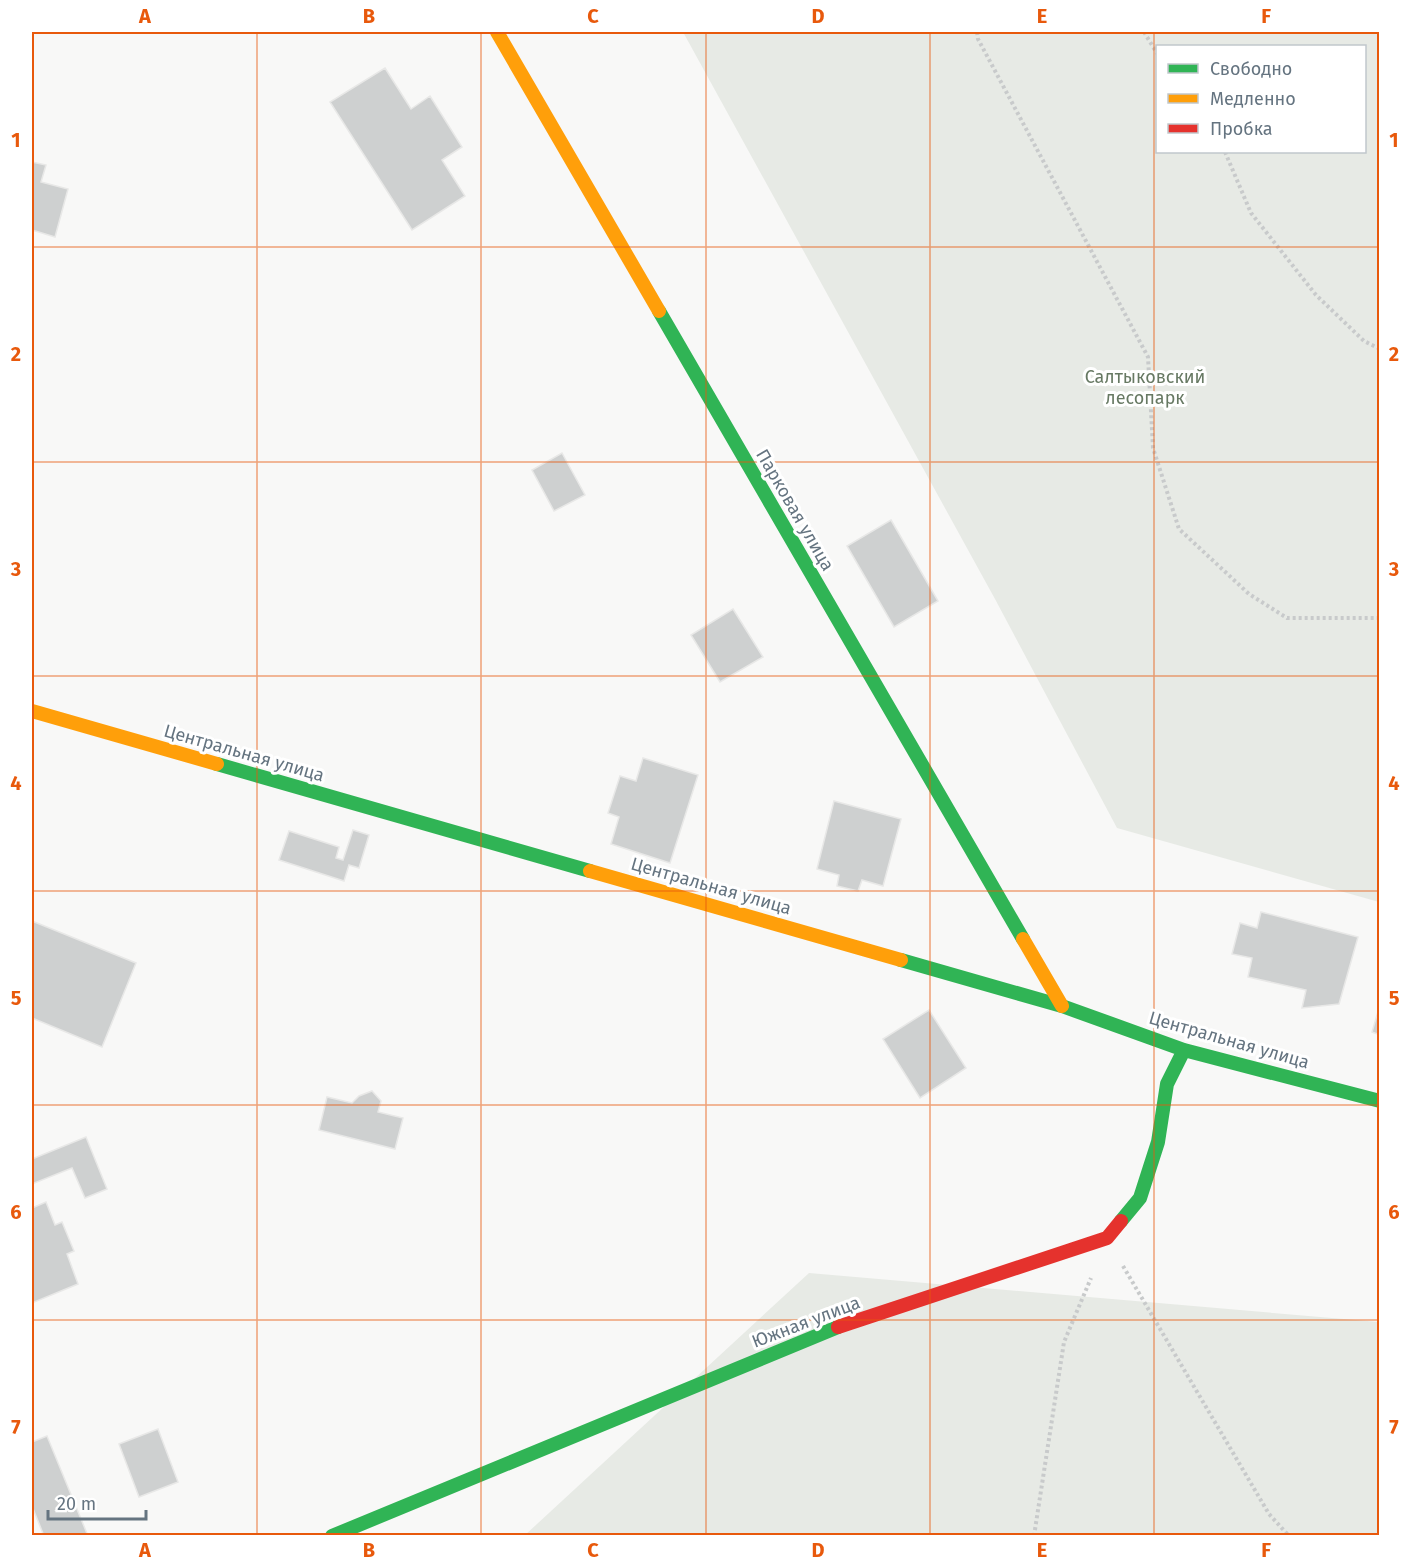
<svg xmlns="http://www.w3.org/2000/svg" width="1411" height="1567" font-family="'Fira Sans',sans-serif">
	<rect width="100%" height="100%" fill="#f8f8f7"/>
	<path fill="#e7eae5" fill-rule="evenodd" d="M683,32H1379V902L1117,828L995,599ZM1158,46H1364V152H1158Z
		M809,1273L1379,1322V1535L524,1536Z"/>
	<path fill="#ced0d0" stroke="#e8e8e7" stroke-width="1.5" d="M385,68L411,109L430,96L462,147L442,160L465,196L412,230L330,102Z
		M32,162L46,165L41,182L68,189L55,237L32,230Z
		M562,453L585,495L554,511L532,470Z
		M891,520L938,601L894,627L847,546Z
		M733,609L763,657L720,682L691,635Z
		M643,758L698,775L670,863L611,844L619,817L608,813L620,776L636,781Z
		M834,801L901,819L883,886L862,880L858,891L837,886L839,875L817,869Z
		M353,830L369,835L359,868L349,865L344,881L279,860L289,831L339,847L336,858L343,860Z
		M1261,912L1358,937L1339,1004L1302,1008L1306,990L1248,977L1252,958L1232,954L1240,923L1257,928Z
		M32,921L136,963L102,1047L32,1018Z
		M1380,1005V1035L1372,1032Z
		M929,1010L966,1068L920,1098L883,1039Z
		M372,1091L381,1101L378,1112L403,1118L395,1149L319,1130L327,1097L352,1103L359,1096Z
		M86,1137L107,1189L85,1198L72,1168L32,1184V1159Z
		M46,1202L55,1225L62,1222L74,1251L67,1254L78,1284L32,1303V1208Z
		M158,1429L178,1482L139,1497L119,1444Z
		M47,1436L88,1536H44L32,1506V1442Z"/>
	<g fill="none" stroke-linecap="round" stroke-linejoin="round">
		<path stroke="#c8cacb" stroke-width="4" stroke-dasharray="3 3" stroke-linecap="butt" d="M977,32L978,39L1148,357L1153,448L1179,529L1249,594L1287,618H1380
			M1144,32L1158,55
			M1225,152L1251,213L1316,295L1364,341L1380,349
			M1123,1266L1269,1514L1289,1536
			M1034,1536L1064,1342L1091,1278"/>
		<path stroke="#30b455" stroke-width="14" d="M659,311L1023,939
			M217,764L590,871
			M901,960L1062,1006L1184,1050L1380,1101
			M1121,1221L1140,1198L1158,1142L1167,1084L1184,1050
			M332,1536L838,1327"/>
		<path stroke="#ff9f0a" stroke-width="14" d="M497,32L659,311
			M32,711L217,764
			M590,871L901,960
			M1023,939L1062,1006"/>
		<path stroke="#e5322d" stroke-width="14" d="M838,1327L1107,1238L1121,1221"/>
	</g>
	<path fill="none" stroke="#e8590c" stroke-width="1.5" stroke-opacity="0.55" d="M257,32V1536M481,32V1536M706,32V1536M930,32V1536M1154,32V1536M32,247H1380M32,462H1380M32,676H1380M32,891H1380M32,1105H1380M32,1320H1380"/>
	<g text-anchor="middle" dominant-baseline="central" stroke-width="6" stroke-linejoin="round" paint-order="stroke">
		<g font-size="18" fill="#677963" stroke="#fff">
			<text x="1145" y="377">Салтыковский<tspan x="1145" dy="21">лесопарк</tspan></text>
		</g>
		<g font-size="18" fill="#657480" stroke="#fff">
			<text transform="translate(795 510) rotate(60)">Парковая улица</text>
			<text transform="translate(244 753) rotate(16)">Центральная улица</text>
			<text transform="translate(711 886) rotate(16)">Центральная улица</text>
			<text transform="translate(1229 1040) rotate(16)">Центральная улица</text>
			<text transform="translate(806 1322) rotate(-21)">Южная улица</text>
		</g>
	</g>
	<rect width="1411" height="1567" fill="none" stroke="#ffffff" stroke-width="66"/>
	<rect x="1156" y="45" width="210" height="108" fill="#ffffff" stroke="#c1c7cc" stroke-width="1.5"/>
	<rect x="1168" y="64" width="30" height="9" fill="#30b455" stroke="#c1c7cc" stroke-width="1.5"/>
	<text x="1210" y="75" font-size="18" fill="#657480">Свободно</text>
	<rect x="1168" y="94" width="30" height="9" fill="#ff9f0a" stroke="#c1c7cc" stroke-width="1.5"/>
	<text x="1210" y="105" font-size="18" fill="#657480">Медленно</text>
	<rect x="1168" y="124" width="30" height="9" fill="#e5322d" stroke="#c1c7cc" stroke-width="1.5"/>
	<text x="1210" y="135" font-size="18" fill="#657480">Пробка</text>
	<path d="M48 1510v9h98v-9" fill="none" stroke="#657480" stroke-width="3"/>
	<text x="57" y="1510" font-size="18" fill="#657480" stroke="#ffffff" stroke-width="4.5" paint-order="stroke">20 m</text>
	<rect x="33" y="33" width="1345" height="1501" fill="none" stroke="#e8590c" stroke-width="2"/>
	<g font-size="20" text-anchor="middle" font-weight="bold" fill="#e8590c">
		<text x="145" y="23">A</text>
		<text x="369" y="23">B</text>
		<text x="593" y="23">C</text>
		<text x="818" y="23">D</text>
		<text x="1042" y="23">E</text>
		<text x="1266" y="23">F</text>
		<text x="16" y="147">1</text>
		<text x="1394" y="147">1</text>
		<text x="16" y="361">2</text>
		<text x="1394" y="361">2</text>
		<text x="16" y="576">3</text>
		<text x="1394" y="576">3</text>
		<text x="16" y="790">4</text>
		<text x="1394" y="790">4</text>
		<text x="16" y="1005">5</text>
		<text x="1394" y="1005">5</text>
		<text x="16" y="1219">6</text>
		<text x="1394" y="1219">6</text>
		<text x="16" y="1434">7</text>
		<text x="1394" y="1434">7</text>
		<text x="145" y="1557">A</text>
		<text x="369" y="1557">B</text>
		<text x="593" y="1557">C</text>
		<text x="818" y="1557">D</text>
		<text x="1042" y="1557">E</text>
		<text x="1266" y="1557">F</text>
	</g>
</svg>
